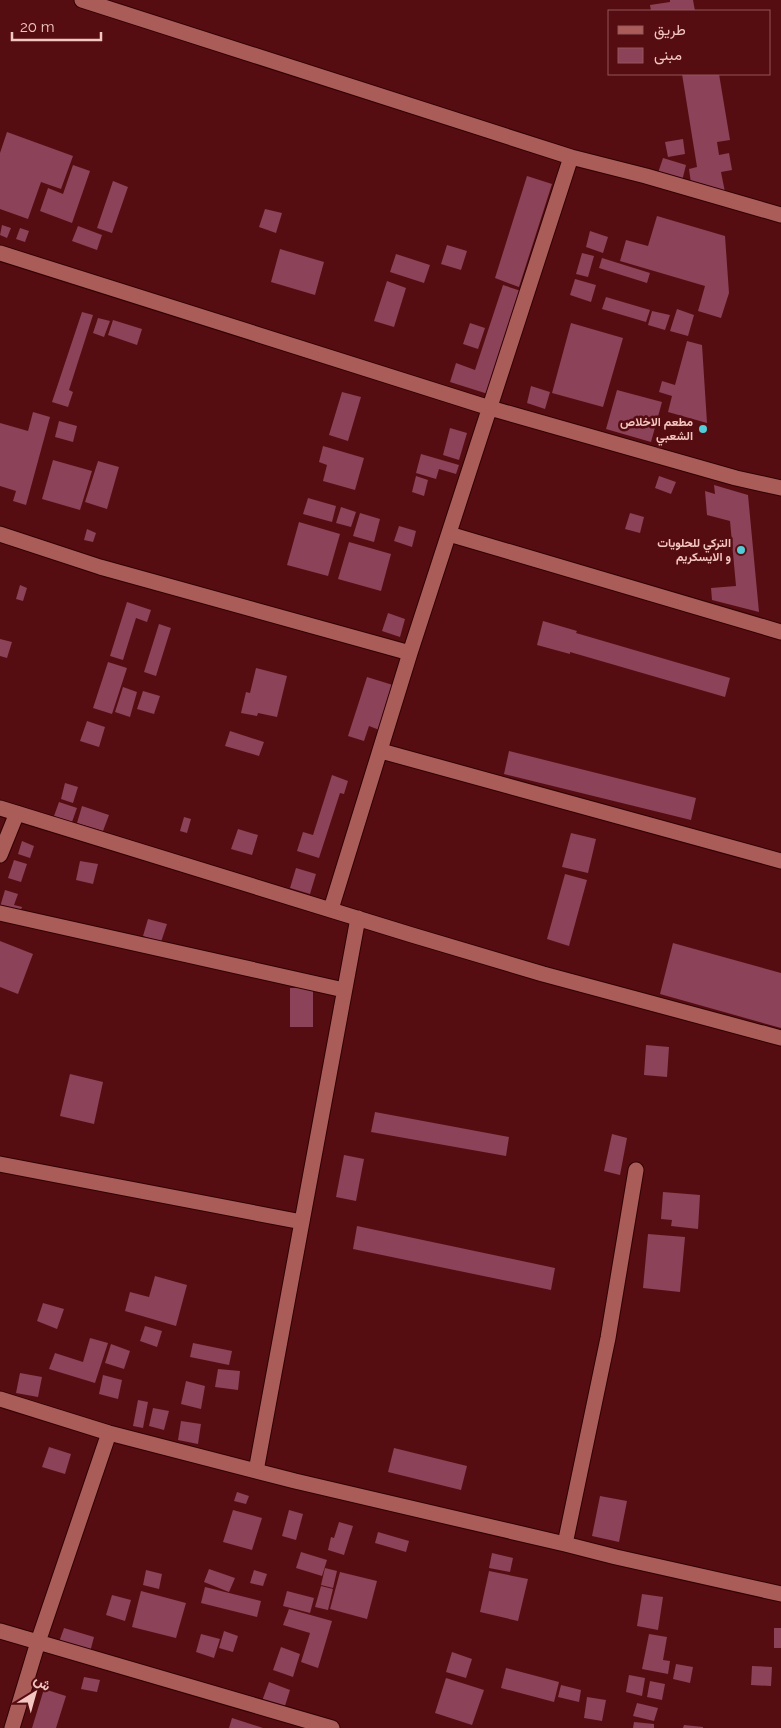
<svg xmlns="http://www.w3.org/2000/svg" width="781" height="1728" font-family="Raleway,Vazirmatn,sans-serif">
	<rect width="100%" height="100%" fill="#550d12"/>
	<path fill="#8c4258" d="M670,0H693L695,11H651L650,5L670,2Z
		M682,74H719L730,140L717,142L719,155L729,153L732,170L721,172L725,192L691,183L689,169L697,167Z
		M7,132L73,156L61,189L41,182L28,219L0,209V153Z
		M683,139L685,154L668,157L665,142Z
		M663,158L686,165L682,181L658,173Z
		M73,165L90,171L72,223L40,211L48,188L63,194Z
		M527,176L552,184L519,287L495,278Z
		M113,181L128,187L112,233L97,228Z
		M265,209L282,213L276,233L259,227Z
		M657,216L725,236L729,293L721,318L698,311L705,286L620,261L626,240L648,246Z
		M2,225L11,228L7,238L0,235Z
		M78,226L102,235L97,250L72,241Z
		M20,228L29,231L25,242L16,239Z
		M590,231L608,237L603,253L586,247Z
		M447,245L467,251L461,270L441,264Z
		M280,249L324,262L315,295L271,282Z
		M582,253L594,256L588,277L576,274Z
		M396,254L430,265L424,283L390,272Z
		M602,258L650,273L647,283L599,268Z
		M575,279L596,285L591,302L570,295Z
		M387,281L406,288L394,327L374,321Z
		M503,285L521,291L488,394L450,382L456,363L475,370Z
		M606,297L650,310L646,322L602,309Z
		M677,309L694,315L688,336L670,331Z
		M652,311L670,315L665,330L648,325Z
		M82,312L93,315L69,390L73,392L68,407L52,402Z
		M98,318L110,321L104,337L93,333Z
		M113,320L142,329L137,345L108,335Z
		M470,323L485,328L478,349L463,344Z
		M571,323L623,338L603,407L552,393Z
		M687,341L702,345L707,423L668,412L672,396L659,392L662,381L675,385Z
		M531,386L550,392L545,409L527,403Z
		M617,390L662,402L651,442L606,429Z
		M342,392L361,397L348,441L329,435Z
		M33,412L50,417L26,505L13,501L16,491L0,486V423L28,431Z
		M59,421L77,426L73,442L55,437Z
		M450,428L467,433L459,460L443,455Z
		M323,446L364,458L355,490L323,481L327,465L319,462Z
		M421,454L459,465L456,474L439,469L436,479L416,473Z
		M53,460L92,471L80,510L42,499Z
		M98,461L119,467L107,509L85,502Z
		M416,476L428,480L424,496L412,492Z
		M659,476L676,482L671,494L655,488Z
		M714,485L748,495L759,612L712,600L711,588L736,586L730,521L707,515L705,491L715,494Z
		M308,498L336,506L332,522L303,514Z
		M341,507L356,512L351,527L336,523Z
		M360,513L380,519L374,542L353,536Z
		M630,513L644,517L640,533L625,529Z
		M299,522L340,534L328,576L287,565Z
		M399,526L416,531L412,547L394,541Z
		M87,529L96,533L93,542L84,540Z
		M349,542L391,554L381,591L338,579Z
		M20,585L27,588L23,601L16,599Z
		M127,602L151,610L147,622L136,618L123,660L110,656Z
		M388,613L405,619L400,637L382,631Z
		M543,621L577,631L576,633L730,678L725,697L570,652V654L537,645Z
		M159,624L171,628L156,676L144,672Z
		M0,639L12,642L7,658L0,656Z
		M108,662L127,668L112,714L93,708Z
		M256,668L287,676L277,717L258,713L257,716L241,713L246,692L250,693Z
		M367,677L396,686L382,731L369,726L364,741L348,736Z
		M123,687L137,692L130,717L115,712Z
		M143,691L160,696L154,714L137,709Z
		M87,721L105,727L99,747L80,741Z
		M230,731L264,742L259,756L225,746Z
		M509,751L696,798L691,820L504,774Z
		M332,775L348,781L344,794L340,793L319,858L297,851L303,832L313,835Z
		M65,783L78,787L73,803L61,799Z
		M59,802L77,808L72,822L54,816Z
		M82,806L109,815L103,831L77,823Z
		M184,817L191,819L187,833L180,831Z
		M238,829L258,835L252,855L231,849Z
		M571,833L596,839L588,873L562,867Z
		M22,841L34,846L30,858L18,854Z
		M14,860L27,864L21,882L8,878Z
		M80,861L98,864L93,884L76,880Z
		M296,868L316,874L310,894L290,888Z
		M565,874L587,880L569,946L547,939Z
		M5,890L18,894L14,905L22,907L18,917L0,907Z
		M148,919L167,924L161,942L143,936Z
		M0,941L33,954L18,994L0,987Z
		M673,943L781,973V1028L660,994Z
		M290,988H313V1027H290Z
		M646,1045L669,1047L667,1077L644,1075Z
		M70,1074L103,1082L94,1124L60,1116Z
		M375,1112L509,1137L506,1156L371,1132Z
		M612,1134L627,1138L620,1175L604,1171Z
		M344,1155L364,1159L356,1201L336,1197Z
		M663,1192L700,1195L698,1229L671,1226L672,1220L661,1219Z
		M357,1226L555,1268L551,1290L353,1249Z
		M648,1234L685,1237L680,1292L643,1288Z
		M155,1276L187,1285L176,1326L125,1311L130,1292L149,1297Z
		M43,1303L64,1309L57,1329L37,1321Z
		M145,1326L162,1331L157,1347L140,1341Z
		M90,1338L108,1343L95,1383L49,1369L55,1353L83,1362Z
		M193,1343L232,1351L229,1365L190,1357Z
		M111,1344L130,1351L124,1369L105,1363Z
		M218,1369L240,1371L238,1390L215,1387Z
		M20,1373L42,1377L38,1397L16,1393Z
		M103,1375L122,1380L118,1399L99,1394Z
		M186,1381L205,1386L201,1409L181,1404Z
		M138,1400L148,1402L143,1428L133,1426Z
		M153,1408L169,1411L164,1430L149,1426Z
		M181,1421L201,1424L198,1444L178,1440Z
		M49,1447L71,1454L65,1474L42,1467Z
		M394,1448L467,1466L461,1490L388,1472Z
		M237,1492L249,1496L246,1504L234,1501Z
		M600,1496L627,1501L619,1542L592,1536Z
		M233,1510L262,1518L252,1550L223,1542Z
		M289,1510L303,1514L296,1540L282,1536Z
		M339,1522L353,1526L344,1555L328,1550L331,1537L334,1538Z
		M378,1532L409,1541L406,1552L375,1543Z
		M301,1552L327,1560L322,1576L296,1568Z
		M492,1553L513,1558L510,1572L489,1568Z
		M325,1568L337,1571L333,1588L321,1585Z
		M209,1569L235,1578L229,1592L204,1582Z
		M146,1570L162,1574L159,1589L143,1585Z
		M254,1570L267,1574L263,1586L250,1583Z
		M489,1571L528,1579L518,1621L480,1612Z
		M340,1572L377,1581L367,1619L330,1609Z
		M321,1586L333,1589L328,1610L315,1607Z
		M205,1587L261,1601L257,1617L201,1603Z
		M141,1591L186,1603L176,1638L132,1627Z
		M287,1591L314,1598L310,1613L283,1606Z
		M642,1594L663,1597L658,1630L637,1626Z
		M112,1595L131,1600L125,1621L106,1615Z
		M289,1609L332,1621L318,1668L301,1662L310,1633L283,1625Z
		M64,1628L94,1637L90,1652L59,1642Z
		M774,1628H781V1648H774Z
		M224,1631L238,1636L233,1652L219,1648Z
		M201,1634L220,1639L214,1658L196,1652Z
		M649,1634L667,1637L663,1660L670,1661L668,1674L642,1669Z
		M281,1647L300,1654L293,1677L273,1670Z
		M452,1652L472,1659L466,1678L446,1672Z
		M676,1664L693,1667L690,1683L673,1679Z
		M752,1666L772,1667L771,1686L751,1685Z
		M506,1668L559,1682L554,1702L501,1688Z
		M629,1675L645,1678L642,1696L626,1692Z
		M84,1677L100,1680L97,1692L81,1689Z
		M446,1678L484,1690L472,1725L435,1713Z
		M650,1681L665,1684L662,1700L647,1697Z
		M269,1682L290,1690L284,1709L262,1701Z
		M561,1685L581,1690L579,1702L558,1697Z
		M44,1689L66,1696L56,1728H32Z
		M587,1697L606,1700L602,1721L584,1718Z
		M637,1703L658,1708L654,1721L633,1716Z
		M232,1718L263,1728H229Z
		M634,1722L654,1724V1728H633Z
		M684,1725L703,1727V1728H683Z"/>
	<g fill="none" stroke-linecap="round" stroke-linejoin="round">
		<g stroke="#310003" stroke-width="17">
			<path id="minor" d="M82,0L571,157
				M0,253L490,408L736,478L781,488
				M0,534L100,567L410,653
				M449,534L781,632
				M381,751L781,861
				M0,808L412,935L543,974L781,1038
				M0,855L17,813
				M331,909L410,653L571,157L646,176L781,215
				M0,913L344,990
				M0,1164L302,1222
				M0,1399L109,1433L295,1481L565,1544L616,1557L781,1594
				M256,1471L358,918
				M565,1544L608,1338L636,1170
				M0,1631L332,1728
				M12,1728L38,1642L109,1433"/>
		</g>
		<use href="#minor" stroke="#aa5c59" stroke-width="15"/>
	</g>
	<g fill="#52ccd6" stroke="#550d12" stroke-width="2">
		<circle cx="703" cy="429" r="5"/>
		<circle cx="741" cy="550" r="5"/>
	</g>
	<g text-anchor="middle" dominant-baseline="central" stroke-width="5" stroke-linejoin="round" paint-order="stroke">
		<g font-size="12" font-weight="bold" fill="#f3c6c2" stroke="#550d12" text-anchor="end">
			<text x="693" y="422">مطعم الاخلاص<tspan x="693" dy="14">الشعبي</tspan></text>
			<text x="731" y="543">التركي للحلويات<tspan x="731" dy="14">و الايسكريم</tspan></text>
		</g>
	</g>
	<rect x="608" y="10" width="162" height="65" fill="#550d12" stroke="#945758"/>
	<rect x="618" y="26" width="25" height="8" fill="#aa5c59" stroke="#945758"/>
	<text x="654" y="35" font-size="15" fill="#f3c6c2">طريق</text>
	<rect x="618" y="48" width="25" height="15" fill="#8c4258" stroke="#945758"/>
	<text x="654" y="60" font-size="15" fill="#f3c6c2">مبنى</text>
	<g transform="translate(35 1693) rotate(37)" stroke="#550d12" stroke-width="4" paint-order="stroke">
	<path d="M0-4L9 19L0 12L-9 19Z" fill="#f3c6c2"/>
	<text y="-8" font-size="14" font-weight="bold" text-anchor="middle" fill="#f3c6c2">ش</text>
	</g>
	<path d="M12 32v8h89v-8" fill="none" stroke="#f3c6c2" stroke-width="2.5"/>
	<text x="20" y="32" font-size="15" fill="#f3c6c2" stroke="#550d12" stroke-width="4" paint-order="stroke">20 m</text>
</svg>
